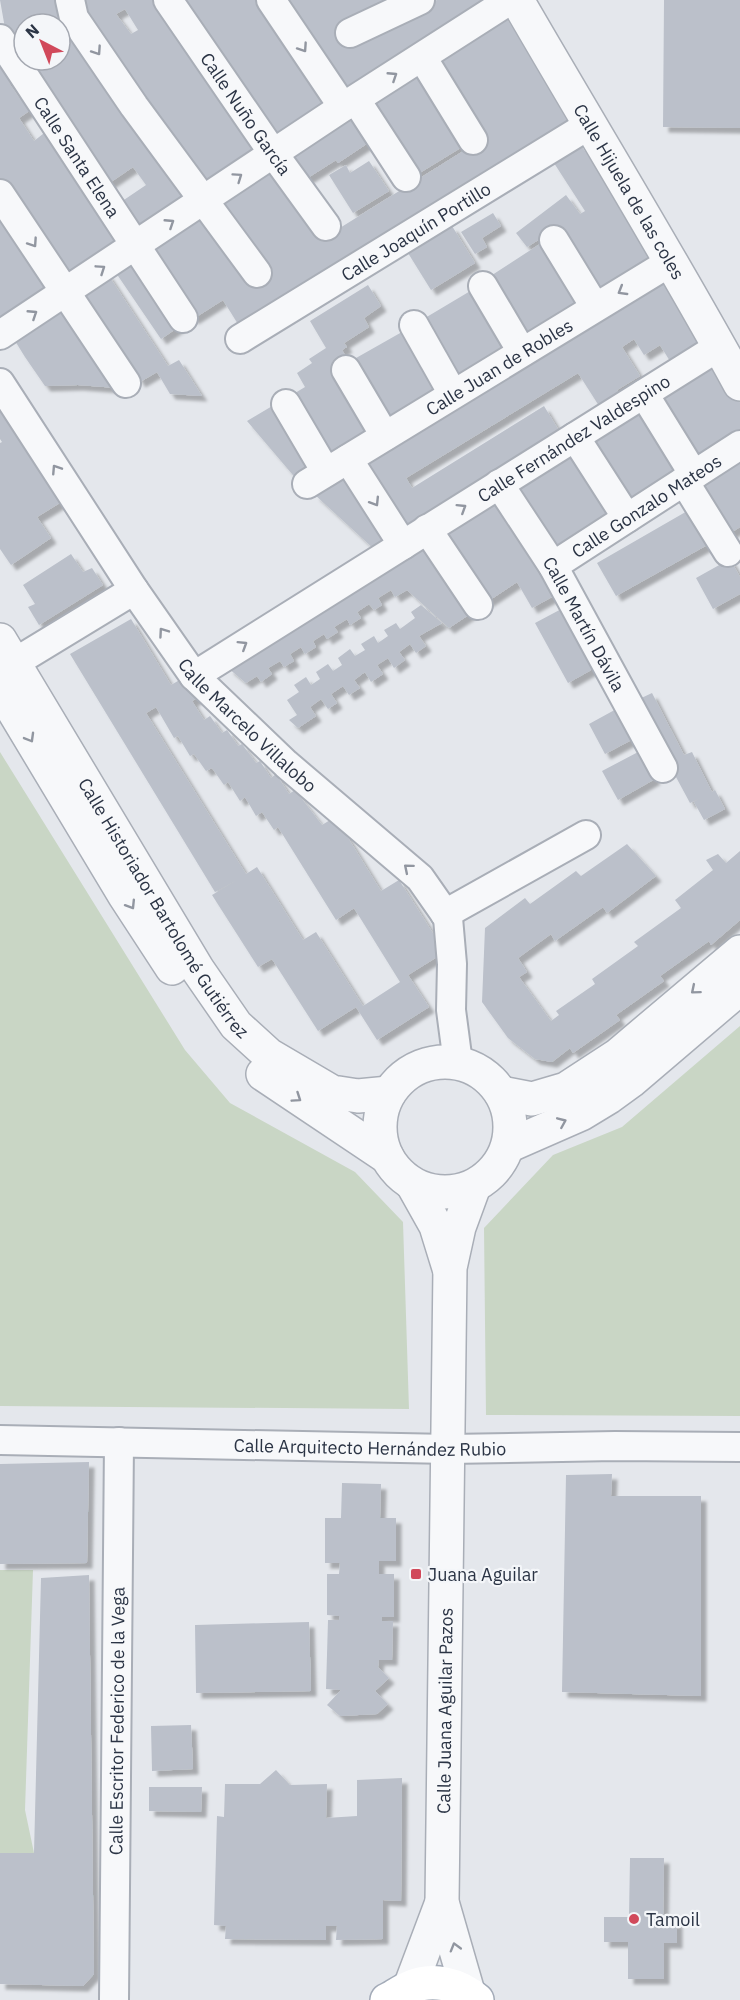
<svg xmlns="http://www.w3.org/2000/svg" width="740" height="2000" font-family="'IBM Plex Sans',sans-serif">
	<defs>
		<filter id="shadow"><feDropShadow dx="5.5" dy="5.5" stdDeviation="1.5" flood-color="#0004"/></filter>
	</defs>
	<rect width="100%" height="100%" fill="#e4e7ec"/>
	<path fill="#c9d6c5" d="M0,752L185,1050L230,1103L355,1172L403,1222L409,1409L0,1406Z
		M740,1026V1416L486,1415L484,1228L553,1155L622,1127Z
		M0,1570H33L25,1810L34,1853H0Z"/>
	<path fill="#bbc0ca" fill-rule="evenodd" filter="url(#shadow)" d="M0,0H63L66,14L95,62L156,148L195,199L137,238L115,206L146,185L133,167L105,186L6,34ZM24,24H60V60H24Z
		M74,0H160L265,151L201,195ZM125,9L138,30L131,34L116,14Z
		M179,0H260L331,108L275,144Z
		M281,0H407L410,12L437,0H498L346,99Z
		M664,0H740V128L663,127Z
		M503,13L574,124L241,329L223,300L193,319L147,249L217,202L277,167L327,236L481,140L432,59Z
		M0,54L11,82L9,83L20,99L26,95L35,107L19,118L34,141L48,130L125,243L68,283L0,184Z
		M421,69L467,144L413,177L367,103Z
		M356,110L374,139L338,163L336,160L306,179L289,154Z
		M581,145L612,194L613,193L655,259L597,295L556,229L527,247L516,233L566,195L580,214L585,211L554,163Z
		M369,161L389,191L353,213L329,175L346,165L350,173Z
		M0,211L54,290L0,325Z
		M493,213L501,226L482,238L487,247L475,254L461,232Z
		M452,226L475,263L431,290L408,253Z
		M546,240L583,302L525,339L486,279Z
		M135,257L180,326L161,339L114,270Z
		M107,273L168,366L179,360L202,396L170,394L157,372L140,382L120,350L77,294Z
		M663,279L704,346L673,366L660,345L644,355L634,339L622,347L640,376L617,390L621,397L601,409L578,373L406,478L412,488L544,406L561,434L407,529L364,462Z
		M368,285L381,306L364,318L369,327L344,343L347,347L342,350L349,362L376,432L327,459L290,396L305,387L297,373L312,363L309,359L326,348L310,321Z
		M477,287L513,347L455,381L420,321Z
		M62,304L117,388L78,385L45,386L25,357L12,336Z
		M409,328L446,389L386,424L349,362Z
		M715,362L740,403V435L694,463L655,399Z
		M0,402L63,501L37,517L51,538L11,565L0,549V443L2,442L0,439Z
		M279,402L320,468L298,481L247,421Z
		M642,407L682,471L625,507L585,443Z
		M576,446L619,513L555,554L512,486Z
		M740,461V527L729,534L699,484Z
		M346,474L390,540L374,549L314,494Z
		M499,493L561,592L532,608L517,582L487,602L441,533Z
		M689,510L709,544L616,596L597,563Z
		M426,540L473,612L449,628L407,590L395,597L391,590L378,598L382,605L374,610L369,604L357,612L361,618L350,625L347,619L334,627L338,632L327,639L324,634L313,641L316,647L305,654L301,647L290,654L294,661L284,667L280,661L268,668L272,674L261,682L257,676L246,683L228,668Z
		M71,554L83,572L92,568L103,585L39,625L28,607L35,604L23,585Z
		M730,559L740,577V594L713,609L696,578Z
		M421,605L442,623L419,636L426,646L416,653L410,644L399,652L405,660L394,668L388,658L377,665L383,674L371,682L365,672L354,680L360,688L349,695L343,686L331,694L337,703L328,709L321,699L310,707L316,716L298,728L289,720L297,715L287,700L299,692L294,685L306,677L311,685L320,679L316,672L328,664L333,671L342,665L338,658L350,649L355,656L365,650L361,644L374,636L378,643L388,636L384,630L396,623L400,629L415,618L411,612Z
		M567,606L600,665L568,683L535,623Z
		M131,619L171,685L183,678L199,697L192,701L204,720L210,716L222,733L227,730L238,746L242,744L256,763L260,761L271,778L276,774L289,794L295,790L322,825L335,817L381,891L399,880L445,952L408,975L429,1007L377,1040L356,1007L318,1031L272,959L258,967L212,895L237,880L215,892L70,654ZM156,707L174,738L178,736L190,756L194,754L206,771L212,768L224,785L228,782L240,801L245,797L256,816L262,812L274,830L278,827L336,920L354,908L400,982L363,1006L316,932L303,940L257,867L246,874L146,713Z
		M652,693L684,755L692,752L712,792L715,790L725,809L704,820L694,802L700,798L690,803L635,701Z
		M620,707L637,737L605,754L589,724Z
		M640,751L655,779L618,800L602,771Z
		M627,844L656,876L607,913L603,907L555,941L551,934L518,958L527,972L519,977L551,1021L559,1015L556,1011L595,984L592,979L638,946L634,942L681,908L675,900L713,870L706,860L718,854L726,863L740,851V920L711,945L709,941L660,976L664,981L616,1015L620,1020L573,1053L570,1048L552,1062L535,1059L508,1038L482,1002L485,928L525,898L530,904L576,871L581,876Z
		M89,1462L87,1563L0,1564V1464Z
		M612,1474L611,1496H701V1696L562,1692L566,1475Z
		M342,1483L381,1484L380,1518H396V1561H379V1574H394V1617H382V1621H393L392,1660H379L378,1667L389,1678L375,1691L388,1704L377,1714L340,1716L327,1705L341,1690L326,1689L328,1620H339L340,1616L327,1615V1574H339L340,1563H325V1518H341Z
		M89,1575L94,1974L83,1986L0,1984V1853H34L41,1578Z
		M309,1622L311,1691L196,1693L195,1625Z
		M191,1725L193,1769L152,1771L151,1726Z
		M276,1770L290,1785L327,1784L326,1818L357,1816V1780L402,1778L401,1901L383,1900V1939L336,1940L337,1926H326V1940L225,1939L226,1926L214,1925L217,1816L224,1817L225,1784H260Z
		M149,1787H202L201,1812L149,1811Z
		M630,1858H664L663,1921H677V1943H664V1979H628V1942H604V1917H629Z"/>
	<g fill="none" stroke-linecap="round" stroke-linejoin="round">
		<g stroke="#a9aeb7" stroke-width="32">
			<g id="minor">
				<path d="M70,0L74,18L134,106L257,273"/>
				<path id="s1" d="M168,0L273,153L326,226"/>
				<path d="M271,0L343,107"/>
				<path d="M350,33L420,0"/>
				<path id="s2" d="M0,39L183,318"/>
				<path d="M422,57L473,140"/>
				<path d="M356,100L406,177"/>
				<path d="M0,194L126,383"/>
				<path d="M554,240L595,307"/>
				<path d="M483,286L522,352"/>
				<path d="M414,325L453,394"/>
				<path d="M0,335L343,107L510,0"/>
				<path id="s3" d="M240,339L589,125"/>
				<path d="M346,370L385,436"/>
				<path id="s4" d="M0,383L134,590L194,676L286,764L420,878L448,918L452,964L451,1010L458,1063"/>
				<path d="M644,394L694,475"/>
				<path d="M286,404L326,472"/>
				<path d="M575,437L627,518"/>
				<path d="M348,459L403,545"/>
				<path d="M684,481L728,552"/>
				<path id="s5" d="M307,484L672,261"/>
				<path id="s6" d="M499,484L553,566L663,768"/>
				<path d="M427,529L478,605"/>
				<path id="s7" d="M553,566L740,445"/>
				<path d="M14,663L134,590"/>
				<path id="s8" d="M194,676L720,346"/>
				<path d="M445,914L586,835"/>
				<path id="s9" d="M0,1440L449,1449L615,1446L740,1447"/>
				<path id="s10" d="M114,2000L119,1442"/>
			</g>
		</g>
		<g stroke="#a9aeb7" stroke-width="36">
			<g id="tertiary">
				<path id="s11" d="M517,0C591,128 669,254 740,384"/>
				<path id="s12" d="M0,640L198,970L236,1025L269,1055L332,1092L358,1096L389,1093"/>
				<path d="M0,688L125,896L172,968"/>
				<circle cx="445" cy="1127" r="65"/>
				<path d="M263,1074L387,1157"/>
				<path d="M501,1093L532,1099L566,1089L618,1055L740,952"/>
				<path d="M508,1146L581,1114L609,1097L631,1081L740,988"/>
				<path d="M413,1185L436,1226L449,1268"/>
				<path d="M410,1987L442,1902"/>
				<path id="s13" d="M468,1992L442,1902L450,1268L459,1227L474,1186"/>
			</g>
		</g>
		<g stroke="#a3abb8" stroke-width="36">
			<path id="primary" d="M387,2000C395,1997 401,1991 409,1988C432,1977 459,1984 477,2000"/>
		</g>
		<use href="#minor" stroke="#f7f8fa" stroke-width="28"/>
		<use href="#tertiary" stroke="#f7f8fa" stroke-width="33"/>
		<use href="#primary" stroke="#fff" stroke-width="33"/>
	</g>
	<defs><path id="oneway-chevron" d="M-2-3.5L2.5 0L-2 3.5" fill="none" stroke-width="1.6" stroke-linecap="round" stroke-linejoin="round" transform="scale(1.5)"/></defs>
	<g stroke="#9196a0">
		<use href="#oneway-chevron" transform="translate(303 48) rotate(56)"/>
		<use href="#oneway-chevron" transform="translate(97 51) rotate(56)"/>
		<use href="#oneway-chevron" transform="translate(393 76) rotate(-33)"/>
		<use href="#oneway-chevron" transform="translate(238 177) rotate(-35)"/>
		<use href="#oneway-chevron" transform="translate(170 223) rotate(-33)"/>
		<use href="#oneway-chevron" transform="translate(33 243) rotate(56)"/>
		<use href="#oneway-chevron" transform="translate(101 269) rotate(-34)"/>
		<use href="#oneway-chevron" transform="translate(622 291) rotate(149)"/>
		<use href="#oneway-chevron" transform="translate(33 314) rotate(-33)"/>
		<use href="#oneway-chevron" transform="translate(56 469) rotate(-123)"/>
		<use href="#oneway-chevron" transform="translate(375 502) rotate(58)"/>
		<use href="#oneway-chevron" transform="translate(462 508) rotate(-32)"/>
		<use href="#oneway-chevron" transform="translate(163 632) rotate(-125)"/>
		<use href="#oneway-chevron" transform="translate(243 645) rotate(-32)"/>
		<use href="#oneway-chevron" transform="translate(30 738) rotate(60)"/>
		<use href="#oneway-chevron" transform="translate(408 868) rotate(-140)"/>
		<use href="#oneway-chevron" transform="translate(131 905) rotate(58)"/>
		<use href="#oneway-chevron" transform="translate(695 990) rotate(140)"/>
		<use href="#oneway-chevron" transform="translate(297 1098) rotate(34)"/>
		<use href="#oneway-chevron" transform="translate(562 1122) rotate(-23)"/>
		<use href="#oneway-chevron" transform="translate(455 1947) rotate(-106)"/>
	</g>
	<g fill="#d1495b" stroke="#f4f6f9" stroke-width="2">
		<rect x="410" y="1568" width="12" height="12" rx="3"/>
		<circle cx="634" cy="1919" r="6"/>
	</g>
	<g text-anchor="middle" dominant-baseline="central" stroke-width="4.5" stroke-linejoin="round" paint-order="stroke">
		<g font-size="18" fill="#2b3445" stroke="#f4f6f9">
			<text stroke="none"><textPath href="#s1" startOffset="138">Calle Nuño García</textPath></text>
			<text stroke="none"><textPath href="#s2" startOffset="141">Calle Santa Elena</textPath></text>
			<text stroke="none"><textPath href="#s11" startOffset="222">Calle Hijuela de las coles</textPath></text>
			<text stroke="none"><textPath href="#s3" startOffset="206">Calle Joaquín Portillo</textPath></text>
			<text stroke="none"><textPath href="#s5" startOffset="225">Calle Juan de Robles</textPath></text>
			<text stroke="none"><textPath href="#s8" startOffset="448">Calle Fernández Valdespino</textPath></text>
			<text stroke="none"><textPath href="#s7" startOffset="111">Calle Gonzalo Mateos</textPath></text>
			<text stroke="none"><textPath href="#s6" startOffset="164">Calle Martín Dávila</textPath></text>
			<text stroke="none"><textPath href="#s4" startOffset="424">Calle Marcelo Villalobo</textPath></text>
			<text stroke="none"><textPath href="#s12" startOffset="314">Calle Historiador Bartolomé Gutiérrez</textPath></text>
			<text stroke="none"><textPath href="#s9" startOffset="370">Calle Arquitecto Hernández Rubio</textPath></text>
			<text stroke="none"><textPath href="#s13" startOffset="285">Calle Juana Aguilar Pazos</textPath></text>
			<text stroke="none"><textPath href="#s10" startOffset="279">Calle Escritor Federico de la Vega</textPath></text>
		</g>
		<g font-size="18" fill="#2b3445" stroke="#f4f6f9" text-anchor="start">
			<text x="428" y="1574">Juana Aguilar</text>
			<text x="646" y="1919">Tamoil</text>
		</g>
	</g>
	<g transform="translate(42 42) rotate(318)"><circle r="28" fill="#f4f6f9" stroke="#a4a8b1" stroke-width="1.5"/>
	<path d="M0-4.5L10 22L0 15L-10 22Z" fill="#d1495b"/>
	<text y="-9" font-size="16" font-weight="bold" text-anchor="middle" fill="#2b3445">N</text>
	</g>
</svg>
